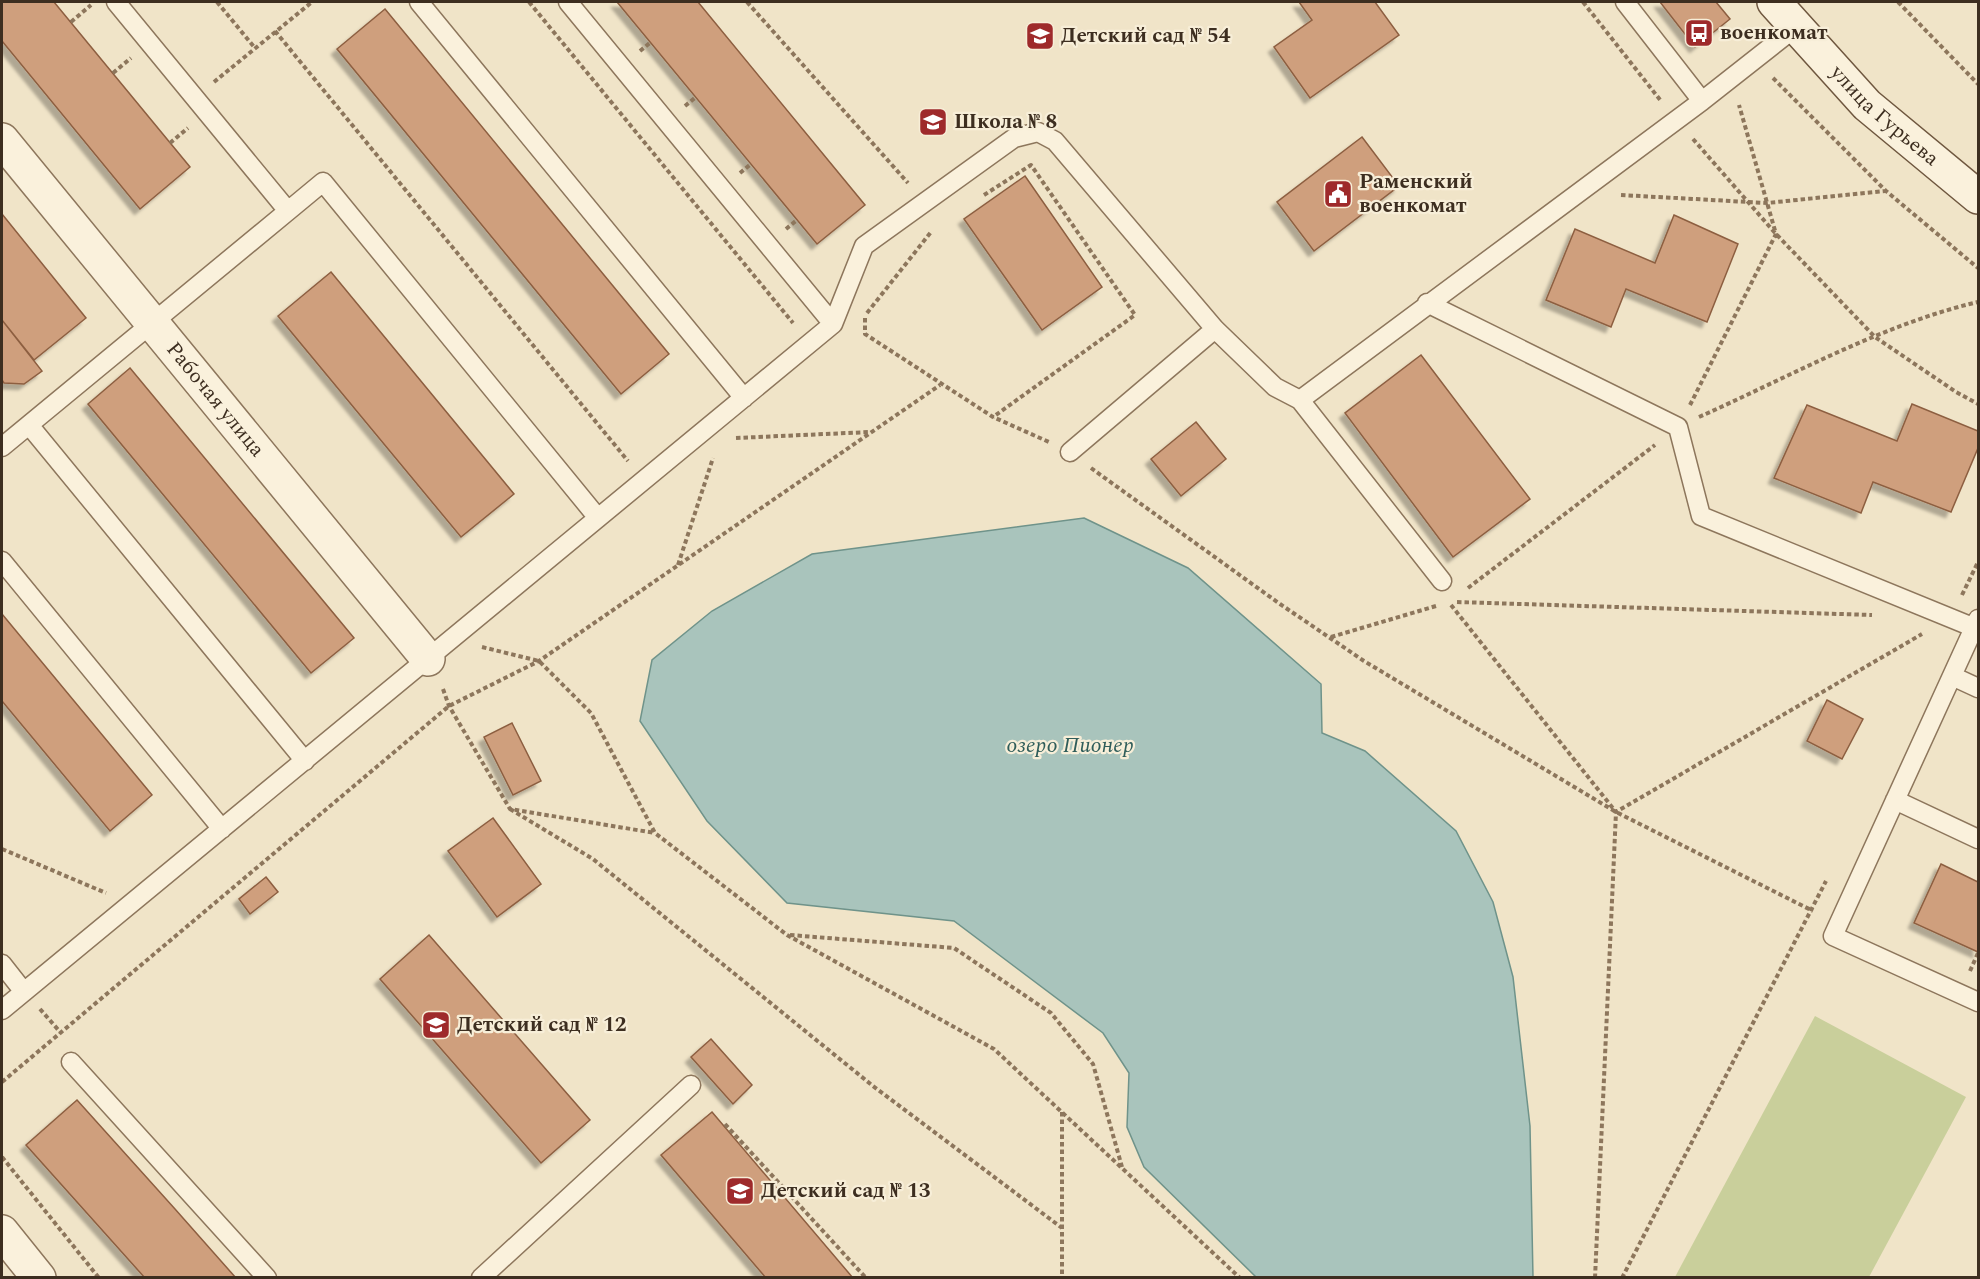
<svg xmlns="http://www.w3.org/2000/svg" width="1980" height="1279" font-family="Spectral,serif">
	<defs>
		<filter id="shadow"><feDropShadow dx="-5.5" dy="5.5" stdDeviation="1.5" flood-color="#0004"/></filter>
	</defs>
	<rect width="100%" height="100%" fill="#f0e4c8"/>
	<path fill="#c9cf9b" d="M1815,1016L1966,1097L1869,1277H1675Z"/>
	<path fill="#a9c4bc" stroke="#6f938a" stroke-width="1.5" d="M1084,518L1188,568L1321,684L1322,733L1365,751L1456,831L1493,902L1513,977L1530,1126L1533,1277H1256L1144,1167L1127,1127L1129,1073L1103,1033L954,921L787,903L707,821L640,721L652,660L712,611L812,554Z"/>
	<path fill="#cf9f7d" stroke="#8d5f41" stroke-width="1.5" filter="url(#shadow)" d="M2,2H54L190,167L140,209L2,41Z
		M617,2H698L865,205L817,244Z
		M1299,2H1375L1399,35L1310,98L1274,47L1312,20Z
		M1660,2H1716L1730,19L1695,47Z
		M385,9L669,354L621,394L337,49Z
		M1362,137L1399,186L1314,251L1277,202Z
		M1025,176L1102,287L1042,330L964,219Z
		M2,214L86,318L34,360L2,320Z
		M1674,215L1738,244L1707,322L1626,289L1611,327L1546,300L1575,229L1655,263Z
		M331,272L514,494L461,537L278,316Z
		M2,320L42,371L24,384L4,383L2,380Z
		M1421,355L1530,499L1453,557L1345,413Z
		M130,368L354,638L311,673L88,404Z
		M1912,404L1978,431V448L1951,512L1873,482L1861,513L1774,478L1807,405L1897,441Z
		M1196,422L1226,459L1181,496L1151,459Z
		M2,614L152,795L110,831L2,701Z
		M1827,700L1863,719L1842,759L1807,741Z
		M512,723L541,781L513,795L484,737Z
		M493,818L541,884L497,917L448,851Z
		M1941,864L1978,882V952L1914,923Z
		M266,877L278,892L250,914L239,899Z
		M429,935L590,1120L541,1163L380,979Z
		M711,1039L752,1085L733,1104L691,1057Z
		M77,1100L175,1209L236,1278H145L26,1145Z
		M712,1112L853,1278H766L661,1155Z"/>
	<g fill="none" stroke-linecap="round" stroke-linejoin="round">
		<g stroke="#8d765c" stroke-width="21">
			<path id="service" d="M116,2L288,211L323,182L598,518
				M419,2L744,398
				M568,2L833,324
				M1625,2L1702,101
				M1427,303L1678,427L1701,516L1975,628
				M1300,400L1442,581
				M29,425L305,761
				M2,447L288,211
				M1070,452L1215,329
				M2,561L222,829
				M1978,619L1833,936L1978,1002
				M1952,676L1978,688
				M1895,800L1978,839
				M2,964L24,992
				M2,1010L833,324L864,246L1014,138L1038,132L1055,141L1215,329L1275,387L1300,400L1702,101L1796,27
				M71,1062L267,1278
				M481,1278L691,1085"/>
		</g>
		<g stroke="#8d765c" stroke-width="36">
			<g id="minor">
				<path id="s1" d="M2,140L428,659"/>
				<path d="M2,1232L39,1278"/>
			</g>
		</g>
		<g stroke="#6f573f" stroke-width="36">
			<g id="secondary">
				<path id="s2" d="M1774,2L1867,105L1978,197"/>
			</g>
		</g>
		<path stroke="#8d765c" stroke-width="4" stroke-dasharray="4.5 3" stroke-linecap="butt" d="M217,2L255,48
			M529,2L793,323
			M747,2L908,183
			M1583,2L1661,101
			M1898,2L1978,84
			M71,22L91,5
			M275,31L628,461
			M640,51L651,42
			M113,73L131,58
			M1773,78L1886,191L1978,268
			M214,82L312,2
			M685,106L696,97
			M1693,139L1776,234L1875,337L1956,392L1978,404
			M170,143L188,128
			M740,173L751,164
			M984,195L1031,165L1135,315L993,417
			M1621,195L1767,203L1885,191
			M786,229L797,220
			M867,313L931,232
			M865,318V334L993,417L1049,442
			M1690,405L1776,234L1739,105
			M1699,417C1789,377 1883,324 1978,302
			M736,438L870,432
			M1091,468L1280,604L1364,661L1616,812L1813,911
			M678,565L713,458
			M1468,588L1655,445
			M1962,595L1978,562
			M1457,602L1872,615
			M1451,605L1616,812L1922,634
			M1331,637L1436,606
			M482,647L539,661L591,713L655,833L787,935L994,1049L1240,1278
			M443,689L449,706L510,809L655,833
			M510,809L593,859L873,1086L1062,1228
			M2,849L106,893
			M790,935L954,948L1051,1013L1093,1064L1122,1167
			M1970,971L1978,953
			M40,1009L61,1033
			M2,1082L449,706L539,661L940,385
			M1062,1112V1278
			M725,1124L866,1278
			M2,1157L99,1278
			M1595,1278L1616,812
			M1622,1278L1826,881"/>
		<use href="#service" stroke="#faf1dc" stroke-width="18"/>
		<use href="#minor" stroke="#faf1dc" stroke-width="33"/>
		<use href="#secondary" stroke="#faf1dc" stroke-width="33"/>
	</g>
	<defs>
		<g id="bus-square" transform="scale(1.5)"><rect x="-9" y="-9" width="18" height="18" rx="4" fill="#9e2a2b" stroke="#f7eed8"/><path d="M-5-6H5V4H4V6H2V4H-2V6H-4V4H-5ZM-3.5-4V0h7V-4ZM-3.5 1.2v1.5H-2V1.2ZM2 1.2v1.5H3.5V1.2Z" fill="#fff"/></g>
		<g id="school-square" transform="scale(1.5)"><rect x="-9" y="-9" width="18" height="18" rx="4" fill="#9e2a2b" stroke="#f7eed8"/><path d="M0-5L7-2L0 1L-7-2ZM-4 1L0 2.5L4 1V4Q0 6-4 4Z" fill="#fff"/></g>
		<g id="civic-square" transform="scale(1.5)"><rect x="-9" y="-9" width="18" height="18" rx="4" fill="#9e2a2b" stroke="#f7eed8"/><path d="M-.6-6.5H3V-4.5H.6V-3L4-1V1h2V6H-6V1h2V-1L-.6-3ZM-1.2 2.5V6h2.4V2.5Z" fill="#fff"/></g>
	</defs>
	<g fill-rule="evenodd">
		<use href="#bus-square" x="1699" y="33"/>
		<use href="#school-square" x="1040" y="36"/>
		<use href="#school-square" x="933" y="122"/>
		<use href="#civic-square" x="1338" y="194"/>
		<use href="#school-square" x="436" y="1025"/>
		<use href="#school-square" x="740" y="1191"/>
	</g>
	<g text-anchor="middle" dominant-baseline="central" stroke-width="4.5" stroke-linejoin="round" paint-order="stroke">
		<g font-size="21" font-weight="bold" fill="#3d2e20" stroke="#f7eed8" text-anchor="start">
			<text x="1720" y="33">военкомат</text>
			<text x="1061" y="36">Детский сад № 54</text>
			<text x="954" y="122">Школа № 8</text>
			<text x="1359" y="182">Раменский<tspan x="1359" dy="24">военкомат</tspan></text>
			<text x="457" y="1025">Детский сад № 12</text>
			<text x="761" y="1191">Детский сад № 13</text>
		</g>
		<g font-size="21" fill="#3d2e20" stroke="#f7eed8">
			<text stroke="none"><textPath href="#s2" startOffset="159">улица Гурьева</textPath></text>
			<text stroke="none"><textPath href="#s1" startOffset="336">Рабочая улица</textPath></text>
		</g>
		<g font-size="22" font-style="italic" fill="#2f5d5a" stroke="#f7eed8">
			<text x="1070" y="745">озеро Пионер</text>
		</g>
	</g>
	<rect width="1980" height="1279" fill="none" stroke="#3d2e20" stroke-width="6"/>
</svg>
